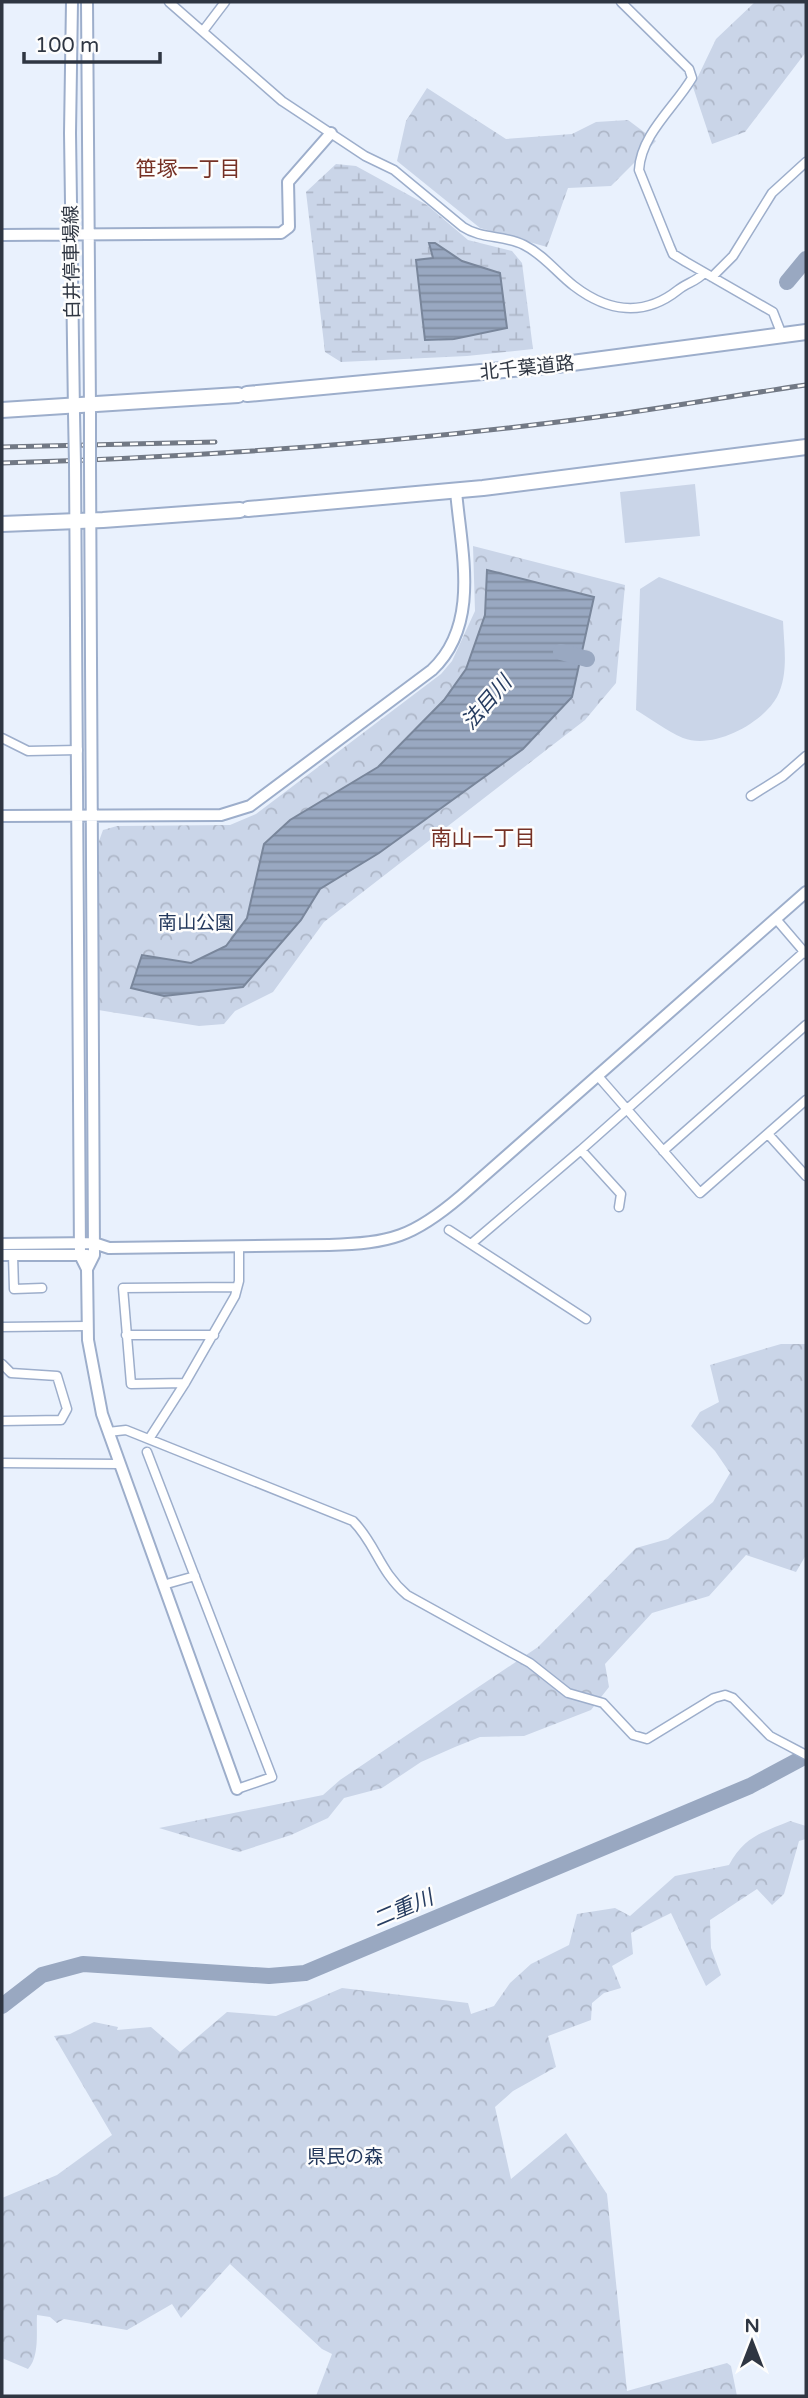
<svg xmlns="http://www.w3.org/2000/svg" width="808" height="2398" font-family="'Varela Round','Noto Sans JP',sans-serif">
	<defs>
		<pattern id="forest-crowns" width="20" height="18" patternUnits="userSpaceOnUse" patternTransform="scale(1.75)"><rect width="20" height="18" fill="#cad5e8"/><path d="M2 6a3 3 0 1 1 6 0M12 15a3 3 0 1 1 6 0" fill="none" stroke="#aeb7c8"/></pattern>
		<pattern id="wetland-marsh" width="20" height="14" patternUnits="userSpaceOnUse" patternTransform="scale(1.75)"><rect width="20" height="14" fill="#cad5e8"/><path d="M1 5h8M5 5V1M11 12h8M15 12V8" fill="none" stroke="#aeb7c8"/></pattern>
		<pattern id="water-rules" width="6" height="5" patternUnits="userSpaceOnUse" patternTransform="scale(1.75)"><rect width="6" height="5" fill="#99a8c1"/><path d="M0 2.5h6" fill="none" stroke="#7d8a9e"/></pattern>
	</defs>
	<rect width="100%" height="100%" fill="#e9f1fd"/>
	<path fill="url(#forest-crowns)" d="M755,2H806V52L745,132L712,144L693,87L716,39Z
		M427,88L506,139L572,134L596,122L628,120L656,141L611,186L568,188L547,247L480,228L397,161L406,121Z
		M473,546L625,585L616,683L585,720L324,922L273,992L235,1011L224,1024L199,1026L98,1010L99,841L103,830L117,826L230,825L256,814L441,674L452,661L475,611Z
		M781,1344H806V1555L796,1572L746,1555L709,1596L652,1613L605,1664L609,1687L591,1710L524,1736L480,1737L455,1747L421,1762L382,1788L344,1798L328,1818L291,1835L239,1852L159,1828L323,1795L340,1780L538,1647L636,1548L668,1539L713,1502L730,1473L715,1451L691,1426L700,1412L719,1402L710,1365Z
		M790,1821L806,1826V1839L799,1841L784,1894L772,1905L757,1889L710,1920L711,1948L721,1975L706,1986L671,1913L631,1933L633,1954L612,1966L621,1988L604,1993L592,2003L591,2020L548,2036L556,2067L513,2091L495,2107L511,2179L566,2133L607,2194L627,2391L727,2363L731,2366L737,2396H316L332,2354L322,2349L230,2264L181,2318L172,2304L127,2330L64,2319L57,2323L50,2317L37,2315C36,2331 40,2356 28,2369L2,2358V2198L57,2175L112,2135L54,2036L70,2034L94,2022L118,2027L117,2030L151,2027L180,2052L227,2012L276,2016L342,1988L468,2003L471,2014L494,2006L510,1983L531,1964L569,1945L577,1914L615,1908L630,1916L675,1876L729,1865C744,1837 761,1833 790,1821Z"/>
	<path fill="url(#wetland-marsh)" d="M336,164L356,166L427,205L468,240L512,251L522,263L533,349L467,356L341,362L325,352L306,192Z"/>
	<path fill="#cad5e8" d="M695,484L700,536L625,543L620,492Z
		M659,577L783,621C784,646 789,674 777,697C762,724 713,750 683,738C667,731 651,719 636,710L640,589Z"/>
	<path fill="url(#water-rules)" stroke="#79869b" stroke-width="2" d="M429,243H435L462,261L500,273L507,328L454,339L425,340L416,260L433,258Z
		M487,570L594,597L572,697L523,749L379,853L320,889L301,920L243,987L164,996L131,988L142,955L191,963L226,946L247,918L264,844L290,820L378,767L444,700L466,669L485,615Z"/>
	<g fill="none" stroke-linecap="round" stroke-linejoin="round">
		<path stroke="#99a8c1" stroke-width="16" d="M787,282L806,259
			M561,652L587,659
			M2,2006L42,1975L83,1964L269,1976L305,1973L750,1786L806,1756"/>
		<g stroke="#9daecb" stroke-width="11">
			<path id="street" d="M169,2L282,101L365,156L394,170L463,227C481,239 504,235 524,245C544,255 557,273 574,286C608,312 644,317 678,290C687,283 697,281 704,273
				M621,2L689,69L692,78C675,107 641,134 639,170L670,247L673,254L686,262L773,312L782,335
				M203,31L225,2
				M712,277L733,256L772,193L806,162
				M2,738L28,751L78,750
				M751,796L783,776L806,756
				M776,919L806,954
				M597,1075L700,1193L806,1100
				M768,1134L806,1176
				M663,1151L806,1025
				M619,1207L621,1194L581,1150L804,952
				M449,1230L586,1319
				M471,1244L581,1150
				M13,1255L14,1289L42,1288
				M2,1327L87,1326
				M126,1335H214
				M2,1364L11,1373L57,1376L67,1409L61,1420L2,1421
				M185,1383L131,1384L123,1288L237,1287
				M108,1432L126,1430L353,1521C376,1544 379,1571 407,1595L530,1663L568,1693L603,1703L633,1735L647,1739L714,1698L725,1695L733,1698L770,1736L806,1755
				M149,1439L185,1383L235,1296L239,1281V1247
				M147,1452L272,1777L237,1789
				M2,1463L119,1464
				M163,1585L195,1576"/>
		</g>
		<g stroke="#9daecb" stroke-width="14">
			<path id="secondary" d="M72,2L70,133L74,412
				M87,2L90,410
				M2,235L281,233L289,227L288,182L331,133
				M75,464L80,1255L87,1269
				M90,464L94,1255L87,1269L88,1340L102,1414L237,1789
				M2,816L221,815L250,806L432,670C481,624 461,551 456,491
				M2,1244L94,1243L109,1248L329,1245C391,1243 413,1237 461,1196L806,892
				M2,1255H87"/>
		</g>
		<g stroke="#9daecb" stroke-width="18">
			<path id="highway" d="M247,394L557,365L806,332
				M2,410L238,395
				M248,509L483,488L806,447
				M2,524L103,520L240,510"/>
		</g>
		<use href="#street" stroke="#fff" stroke-width="8"/>
		<use href="#secondary" stroke="#fff" stroke-width="10"/>
		<use href="#highway" stroke="#fff" stroke-width="14"/>
		<g stroke="#727985" stroke-width="5">
			<path id="rail" d="M2,447L215,442
				M2,463C200,457 400,443 597,417C667,408 736,395 806,385"/>
		</g>
		<use href="#rail" stroke="#fdfdfd" stroke-width="2.5" stroke-dasharray="8" stroke-linecap="butt"/>
		<g stroke="#9daecb" stroke-width="14" stroke-linecap="butt">
			<path id="secondary-bridge" d="M90,412V464
				M74,414L75,464"/>
		</g>
		<use href="#secondary-bridge" stroke="#fff" stroke-width="10"/>
	</g>
	<g text-anchor="middle" dominant-baseline="central" stroke-width="5" stroke-linejoin="round" paint-order="stroke">
		<g font-size="19" fill="#2f3642" stroke="#fdfdfd">
			<text transform="translate(72 262) rotate(-91)">白井停車場線</text>
			<text transform="translate(527 368) rotate(-6)">北千葉道路</text>
		</g>
		<g font-size="19" fill="#23385c" stroke="#fdfdfd">
			<text x="196" y="923">南山公園</text>
			<text x="345" y="2157">県民の森</text>
		</g>
		<g font-size="21" fill="#763125" stroke="#fdfdfd">
			<text x="188" y="169">笹塚一丁目</text>
			<text x="483" y="838">南山一丁目</text>
		</g>
		<g font-size="21" font-style="italic" fill="#263c60" stroke="#fdfdfd">
			<text transform="translate(487 703) rotate(-49)">法目川</text>
			<text transform="translate(403 1909) rotate(-23)">二重川</text>
		</g>
	</g>
	<rect width="808" height="2398" fill="none" stroke="#2f3642" stroke-width="7"/>
	<g transform="translate(752 2342)" stroke="#fdfdfd" stroke-width="5" paint-order="stroke">
	<path d="M0-5L12 26L0 18L-12 26Z" fill="#2f3642"/>
	<text y="-10" font-size="19" font-weight="bold" text-anchor="middle" fill="#2f3642">N</text>
	</g>
	<path d="M24 52v10h136v-10" fill="none" stroke="#2f3642" stroke-width="3.5"/>
	<text x="35" y="52" font-size="21" fill="#2f3642" stroke="#fdfdfd" stroke-width="5" paint-order="stroke">100 m</text>
</svg>
